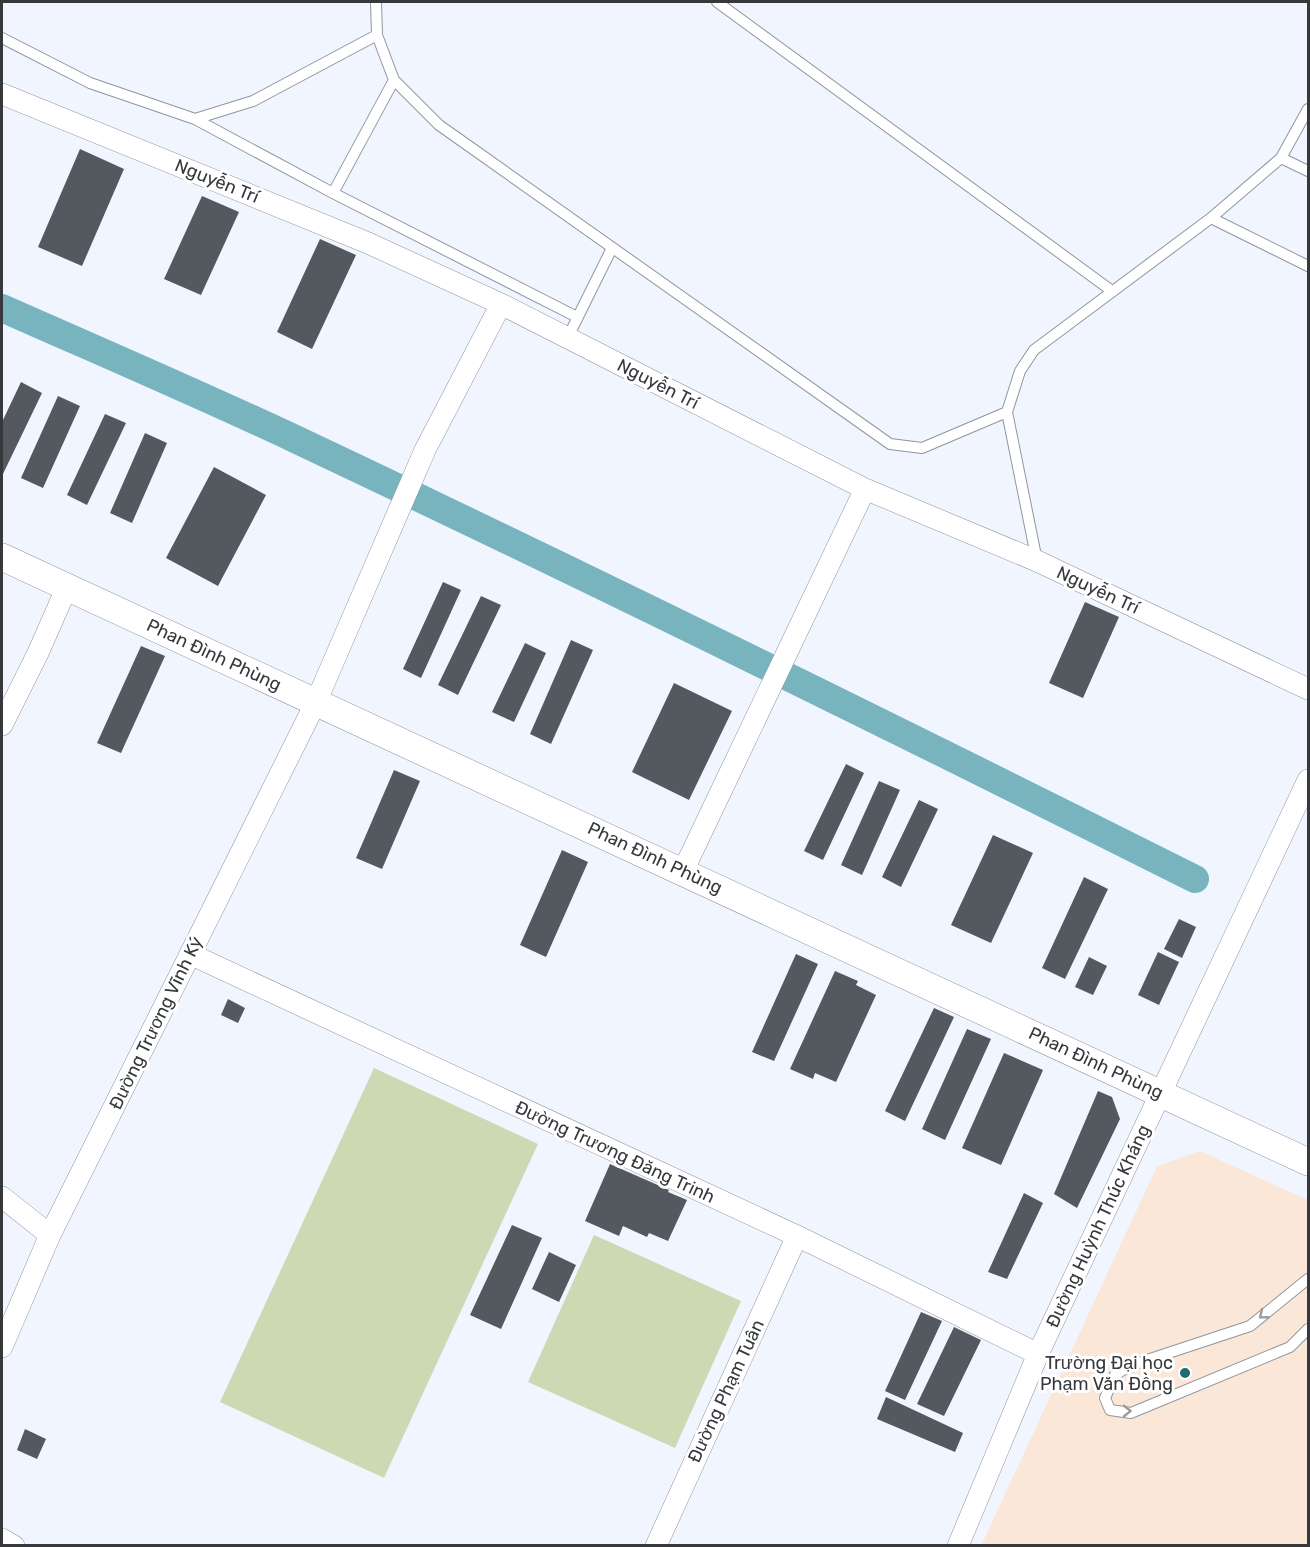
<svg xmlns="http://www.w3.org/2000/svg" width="1310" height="1547" font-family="Rubik,sans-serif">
	<rect width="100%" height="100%" fill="#f1f5ff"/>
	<path fill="#fbe7d7" d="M1200,1151L1308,1200V1545L981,1546L1157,1166Z"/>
	<path fill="#ccdab4" d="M374,1068L538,1144L384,1478L220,1402Z
		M594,1235L741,1301L675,1448L528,1382Z"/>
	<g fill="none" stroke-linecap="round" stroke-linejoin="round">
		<path stroke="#78b4bd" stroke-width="28" d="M2,308C99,351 197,393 293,438C596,581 896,729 1195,879"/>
	</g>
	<path fill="#54585f" d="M80,149L124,169L82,266L38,247Z
		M202,196L239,212L201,295L164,279Z
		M320,239L356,255L312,349L277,332Z
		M21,382L42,393L2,476V422Z
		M58,396L80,406L43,488L21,478Z
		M105,414L126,423L87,505L67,495Z
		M145,433L167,443L132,523L110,513Z
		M214,467L266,495L218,586L166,558Z
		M443,582L461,590L421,678L403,669Z
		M481,596L501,605L458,695L438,685Z
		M1085,602L1119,617L1083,698L1049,683Z
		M571,640L593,650L551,744L530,734Z
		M525,643L546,653L514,722L492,712Z
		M141,646L165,656L121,753L97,743Z
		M674,683L732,711L689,800L632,772Z
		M846,764L864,773L823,860L804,851Z
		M394,770L420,781L382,869L356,858Z
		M879,781L900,790L862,875L841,865Z
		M919,800L938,809L901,887L882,877Z
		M993,835L1033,853L991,943L951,925Z
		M562,850L588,862L546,957L520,945Z
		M1084,877L1108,889L1065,979L1042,968Z
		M1179,919L1196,927L1182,958L1164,949Z
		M1158,952L1179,962L1159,1005L1138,995Z
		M796,954L818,964L774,1061L752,1052Z
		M1089,957L1107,966L1093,995L1075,987Z
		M835,971L858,981L856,985L876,995L836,1082L815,1073L813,1079L790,1069Z
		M228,999L245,1008L238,1023L221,1015Z
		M934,1008L954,1017L905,1121L885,1111Z
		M967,1029L991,1039L945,1140L922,1129Z
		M1004,1053L1043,1070L1001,1165L962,1148Z
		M1098,1091L1112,1097L1120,1119L1077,1208L1054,1194Z
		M610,1164L669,1190L668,1192L687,1200L668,1241L649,1233L647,1237L623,1226L619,1236L585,1221Z
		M1024,1193L1043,1203L1007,1279L988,1272Z
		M512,1225L542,1238L501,1329L470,1315Z
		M549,1252L576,1265L559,1302L532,1289Z
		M921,1312L942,1321L905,1400L885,1391Z
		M954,1327L981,1340L944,1416L917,1404Z
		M886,1397L963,1433L955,1452L877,1419Z
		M25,1429L46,1439L37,1459L17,1450Z"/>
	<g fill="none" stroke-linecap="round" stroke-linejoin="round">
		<g stroke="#91959e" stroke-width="12">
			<path id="service" d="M376,2L377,35L394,80L439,125L890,444L922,448L1007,412
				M717,2L1112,291
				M2,38L90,83L195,119L253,101L377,35
				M195,119L333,193L577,317
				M1281,158L1308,171
				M333,193L394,80
				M1211,218L1308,266
				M568,337L612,248
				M1037,561L1007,412L1020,371L1034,350L1211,218L1281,158L1308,109
				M1308,1279L1250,1326L1129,1366L1115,1375L1105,1398L1110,1410L1131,1413L1290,1347L1308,1329"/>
		</g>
		<g stroke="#91959e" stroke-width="22">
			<path id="minor" d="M2,94L368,243L501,304L865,489L1037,561L1308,689
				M2,725L38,653L67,587
				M683,871L865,489
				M190,954L797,1236L1038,1354
				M2,1197L50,1235
				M2,1347L50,1235L316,702L425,450L501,304
				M2,1539L14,1546
				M656,1546L797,1236
				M958,1546L1038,1354L1308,780"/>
		</g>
		<g stroke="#91959e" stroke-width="28">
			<path id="tertiary" d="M2,557L1308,1162"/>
		</g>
		<use href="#service" stroke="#fff" stroke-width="10"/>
		<use href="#minor" stroke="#fff" stroke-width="21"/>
		<use href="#tertiary" stroke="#fff" stroke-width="27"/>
	</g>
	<defs><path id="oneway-chevron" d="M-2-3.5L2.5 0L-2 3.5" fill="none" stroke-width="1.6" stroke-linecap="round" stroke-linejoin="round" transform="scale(1.5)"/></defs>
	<g stroke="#9a9c9e">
		<use href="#oneway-chevron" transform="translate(1263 1315) rotate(141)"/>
		<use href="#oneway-chevron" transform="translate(1127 1411) rotate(-1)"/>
	</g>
	<circle fill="#206c72" stroke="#fff" stroke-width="2" cx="1185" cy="1373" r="6"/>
	<g text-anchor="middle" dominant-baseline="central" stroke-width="6" stroke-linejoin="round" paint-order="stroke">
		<g font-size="18" fill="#36383c" stroke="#fff">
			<text transform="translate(217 181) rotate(22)">Nguyễn Trí</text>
			<text transform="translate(658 384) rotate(27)">Nguyễn Trí</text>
			<text transform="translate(1098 590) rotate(25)">Nguyễn Trí</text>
			<text transform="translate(214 655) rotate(25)">Phan Đình Phùng</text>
			<text transform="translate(655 858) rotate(25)">Phan Đình Phùng</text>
			<text transform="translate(156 1023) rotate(-64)">Đường Trương Vĩnh Ký</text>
			<text transform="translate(1096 1063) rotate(25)">Phan Đình Phùng</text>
			<text transform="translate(615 1152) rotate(25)">Đường Trương Đăng Trinh</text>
			<text transform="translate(1098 1226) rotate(-65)">Đường Huỳnh Thúc Kháng</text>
			<text transform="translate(726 1391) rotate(-65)">Đường Phạm Tuân</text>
		</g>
		<g font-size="18" fill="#36383c" stroke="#fff" text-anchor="end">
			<text x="1173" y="1363">Trường Đại học<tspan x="1173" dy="21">Phạm Văn Đồng</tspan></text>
		</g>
	</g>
	<rect width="1310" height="1547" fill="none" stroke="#36383c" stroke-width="6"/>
</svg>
